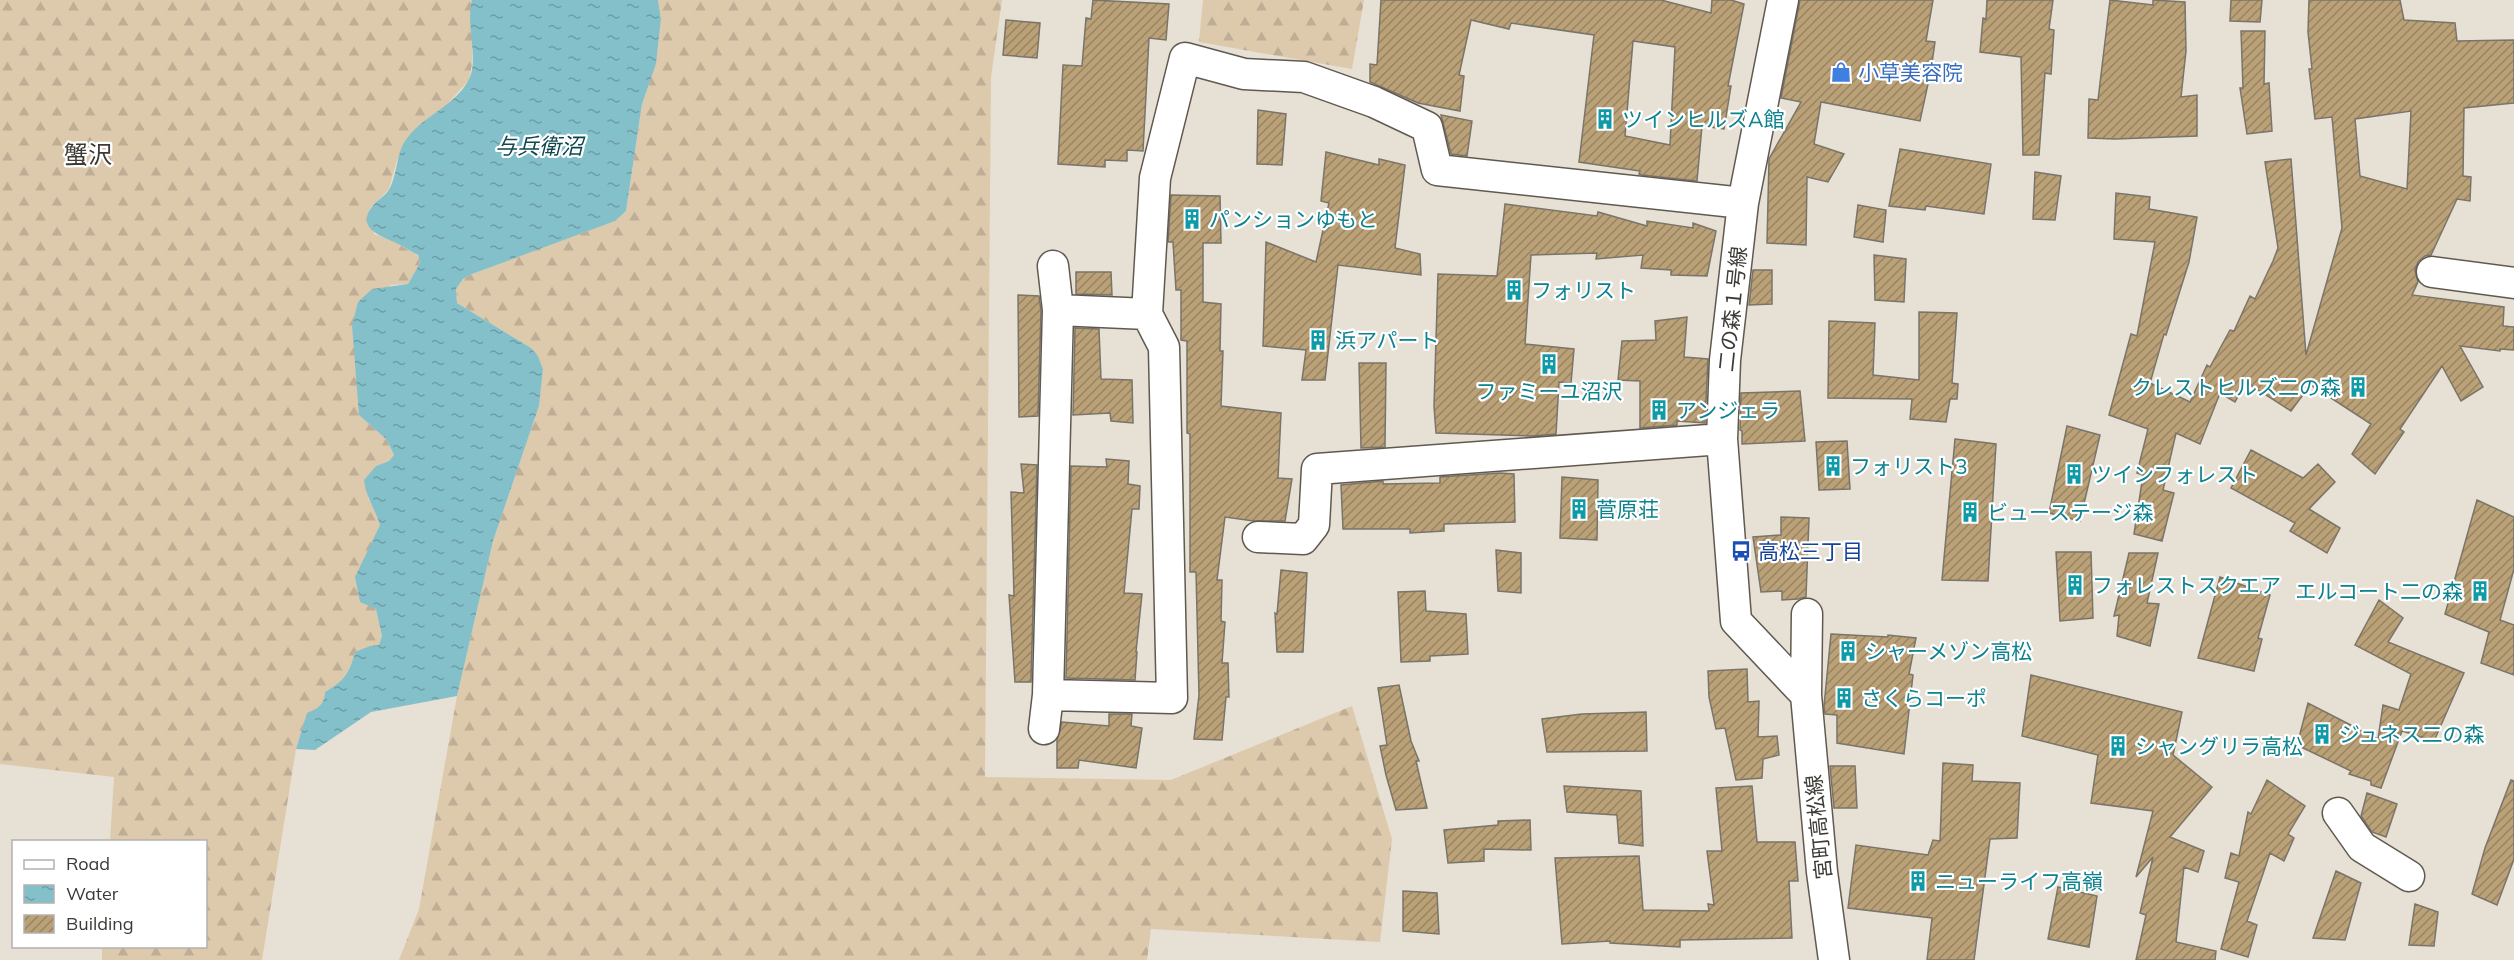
<svg xmlns="http://www.w3.org/2000/svg" width="2514" height="960" font-family="Mulish,'Noto Sans JP',sans-serif">
	<defs>
		<pattern id="forest-firs" width="22" height="20" patternUnits="userSpaceOnUse" patternTransform="scale(1.5)"><rect width="22" height="20" fill="#ddcaac"/><path d="M5 1l3.5 6h-7zM16 11l3.5 6h-7z" fill="#bfae95"/></pattern>
		<pattern id="water-ripples" width="26" height="14" patternUnits="userSpaceOnUse" patternTransform="scale(1.5)"><rect width="26" height="14" fill="#83c0ca"/><path d="M2 4q2-2 4 0t4 0M15 11q2-2 4 0t4 0" fill="none" stroke="#6d9da5"/></pattern>
		<pattern id="building-hatch" width="6" height="6" patternUnits="userSpaceOnUse" patternTransform="scale(1.5)"><rect width="6" height="6" fill="#baa177"/><path d="M-1 1l2-2M0 6l6-6M5 7l2-2" fill="none" stroke="#998462"/></pattern>
	</defs>
	<rect width="100%" height="100%" fill="#e7e0d4"/>
	<path fill="url(#forest-firs)" d="M0,0H472V64L469,80L397,160L389,189L370,208L374,234L397,243L418,256L420,263L408,284L390,285L359,415L387,440L394,455L389,461L376,466L368,498L375,510L380,525L372,544L376,609L382,636L379,645L355,652C349,674 345,680 325,692C324,705 319,708 307,714L296,749L262,960H102V947L206,946V842L110,841L114,777L0,764Z
		M658,0H1002L991,77L985,777L1171,780L1352,706L1392,839L1380,942L1151,929L1147,960H399L419,909L457,696L493,541L539,406L543,369L538,356L531,348L457,303L456,289L463,279L472,274L614,221L626,211L642,104L656,63L661,19Z
		M1203,0H1364L1352,69L1199,42Z"/>
	<path fill="url(#water-ripples)" d="M472,0H658L661,19L656,64L642,104L626,211L615,221L472,274L463,279L456,289L457,303L531,348L538,356L543,369L539,406L493,541L457,696L371,712L315,750L296,749L307,713C319,708 324,705 325,692C345,680 349,674 355,652L370,646L379,645L382,636L376,609L360,602L355,577L380,525C375,509 366,497 364,480L376,466L389,461L394,455L387,440L359,415L352,325L358,302L372,289L408,284L420,263L418,255C411,252 405,247 398,244C384,237 356,230 371,208C376,200 386,196 390,188C398,172 396,151 408,137C424,116 455,105 468,81C480,61 465,24 472,0Z"/>
	<path fill="url(#building-hatch)" stroke="#7a7469" stroke-width="1.5" fill-rule="evenodd" d="M1093,0L1169,4L1166,40L1149,38L1143,151L1127,150V161L1105,160V167L1058,164L1063,65L1082,66L1086,18L1091,19Z
		M1381,0H1661L1711,13L1712,0H1731L1744,4L1728,86H1731L1724,129L1702,126L1697,181L1642,175L1639,174L1640,171L1579,162L1594,35L1511,23L1509,29L1471,20L1459,75L1464,76L1460,111L1418,103L1370,82V64L1377,65ZM1633,41L1675,47L1670,145L1625,136Z
		M1800,0H1933L1926,41L1935,42L1931,70L1920,121L1821,102L1814,144L1844,154L1828,182L1807,177L1806,245L1767,243L1769,159L1801,102L1781,98Z
		M1987,0H2053L2049,29L2054,30L2051,74L2045,73L2039,155H2023L2021,57L1980,52L1983,18L1986,19Z
		M2110,0L2153,5V0L2185,2L2186,51L2181,97L2197,95V136L2115,139L2088,138L2089,99L2098,100Z
		M2231,0H2262L2260,22L2230,21Z
		M2309,0H2400L2404,20L2455,23L2457,41L2514,40V103L2464,108L2463,176L2471,177L2470,201L2457,199L2431,255L2425,256L2418,262L2415,270L2418,282L2412,295L2504,307L2503,326L2514,327V350L2500,349V351L2460,346L2483,387L2461,401L2442,366L2400,429L2404,432L2375,474L2352,454L2371,424L2308,383V388L2291,411L2246,382L2235,402L2220,393L2200,444L2176,433L2163,490L2174,493L2162,541L2134,534L2143,475L2137,473L2148,429L2109,415L2131,334L2137,336L2155,242L2114,239L2116,193L2150,197L2149,209L2197,217L2189,262L2166,335L2164,334L2150,383L2190,402L2207,365L2210,367L2230,330L2234,331L2250,296L2255,299L2273,261L2278,248L2265,162L2291,159L2306,355L2342,228L2332,117L2315,119L2309,69H2312L2308,32ZM2411,111L2407,189L2360,176L2355,119Z
		M1006,20L1040,23L1037,58L1003,55Z
		M2241,31H2265L2264,84L2269,83L2272,131L2247,134L2240,88H2243Z
		M1258,110L1286,114L1282,165L1257,164Z
		M1441,115L1472,121L1467,156L1451,154Z
		M1900,149L1991,164L1984,214L1926,206L1925,210L1889,206Z
		M1326,152L1379,165V159L1405,165L1395,248L1420,254L1421,275L1338,265L1325,380H1302L1306,350L1263,346L1266,242L1316,262L1329,203L1321,201Z
		M2035,172L2061,176L2055,220L2033,219Z
		M1171,195L1220,196L1221,243H1203V302L1221,304L1220,351H1223L1221,406L1281,413L1278,478L1292,479L1285,521H1254L1225,517L1217,580H1222L1221,621L1225,622L1222,663H1228L1229,697H1226L1222,740L1194,739L1199,695L1196,572H1190V434L1187,433V341L1181,340V290H1176L1173,242H1168Z
		M1505,204L1597,216L1598,212L1647,226V221L1693,228V223L1716,231L1707,276L1671,275V270L1641,268L1643,255L1596,259L1597,253L1531,255L1525,344L1574,349L1571,383L1559,382L1556,434L1532,436L1436,433L1434,406L1438,274L1497,276Z
		M1858,205L1886,210L1883,242L1854,237Z
		M1874,255L1906,259L1904,302L1875,300Z
		M1753,270H1772V304L1749,305Z
		M1076,272H1111L1112,295L1076,294Z
		M1018,295L1039,296L1041,311L1038,416L1019,417Z
		M1919,312L1957,313L1952,383L1958,384L1957,399H1950L1946,422L1910,419L1912,399L1828,398L1829,321L1875,323L1873,375L1919,380Z
		M1687,317L1684,357L1708,359L1705,423L1677,421V425L1640,428V381L1618,380L1622,341L1656,340L1655,321Z
		M1075,328L1099,329L1101,379L1132,380L1133,423L1111,421L1110,413L1073,415Z
		M1359,363H1386L1385,447L1361,448Z
		M1800,391L1805,441L1742,444V431L1740,430L1741,393Z
		M2067,426L2100,435L2080,521L2049,513Z
		M1955,439L1996,444L1988,581L1942,580Z
		M1847,441L1850,489L1819,490L1816,442Z
		M2251,450L2303,478L2318,464L2335,482L2309,509L2340,528L2327,553L2290,531L2295,523L2231,488Z
		M1106,459L1129,461L1128,484L1140,486L1139,509H1132L1124,593L1142,594L1136,652H1137L1135,680L1066,678L1071,466L1107,467Z
		M1021,464L1037,465L1031,682H1015L1009,595L1014,596L1011,492L1024,493Z
		M1500,473L1514,474L1515,522L1444,524V531L1410,533V529H1343L1341,485L1383,481V484L1440,483V477Z
		M1562,477L1598,480L1597,540L1560,538Z
		M2477,500L2514,517V569L2500,620L2514,625V675L2481,663L2489,632L2445,614Z
		M1781,517L1809,518L1806,597L1798,599L1782,600V591L1761,592L1753,537L1781,535Z
		M1496,550L1521,553V593L1498,591Z
		M2056,552H2091L2093,618L2060,621Z
		M2129,553H2158L2147,603L2159,604L2150,646L2117,636L2119,615L2114,616Z
		M1281,570L1307,573L1303,652H1277L1275,613L1277,614Z
		M2220,577L2270,595L2258,638L2262,639L2254,671L2198,658Z
		M1425,591L1426,611L1466,614L1468,654L1430,656V661L1401,662L1398,592Z
		M2379,600L2403,618L2388,642L2464,673L2434,741L2402,731L2381,788L2371,785V781L2349,774L2351,771L2297,745L2308,703L2378,739L2383,705L2399,710L2411,674L2355,645Z
		M1831,634L1888,637V635L1916,638L1909,674L1913,675L1904,754L1837,743V715L1825,714L1824,706Z
		M1747,669L1748,702L1759,701L1758,737L1777,736L1779,755L1763,759L1762,778L1736,780L1725,728L1716,729L1709,697L1708,671Z
		M2031,675L2182,712L2173,755L2212,787L2170,837L2204,851L2198,872L2184,867L2176,942L2216,951L2215,960H2136L2146,915L2140,913L2153,857L2136,877L2153,811L2091,803L2098,755L2022,736Z
		M1399,685L1411,741L1419,761H1416L1427,808L1396,810L1386,775L1380,746L1387,745L1378,688Z
		M1646,712L1647,751L1547,752L1542,719L1582,714Z
		M1109,714H1132L1131,726L1142,728L1136,768L1079,760L1078,768H1057V740L1062,722L1109,726Z
		M1943,763L1973,765L1972,781L2020,783L2017,838L1990,839L1974,960H1927L1932,918L1848,908L1856,845L1928,855L1933,840L1940,841Z
		M1830,766H1855L1857,808H1834Z
		M2267,780L2305,806L2288,834L2294,838L2284,861L2270,853L2247,921L2257,925L2248,957L2221,949L2239,882L2225,878L2231,853L2239,856L2248,812L2251,814Z
		M2511,780L2514,781V859L2497,905L2472,894L2485,848Z
		M1564,786L1641,791L1643,846L1619,843L1617,815L1567,812Z
		M1752,786L1757,842H1795L1798,881H1789L1792,938L1680,940V947L1610,943V941L1562,944L1555,858L1639,856L1643,910L1709,911L1708,904L1714,905L1707,851H1722L1716,788Z
		M2367,793L2397,804L2386,837L2372,832L2361,816Z
		M1530,820L1531,850L1484,849V861L1448,863L1444,830L1498,825V821Z
		M2336,871L2361,883L2345,940L2313,938Z
		M2058,887L2097,896L2089,947L2048,939Z
		M1403,891L1437,893L1439,934L1403,931Z
		M2415,904L2438,912L2434,946L2409,945Z"/>
	<g fill="none" stroke-linecap="round" stroke-linejoin="round">
		<g stroke="#60594f" stroke-width="33">
			<path id="minor" d="M1783,0L1743,203L1725,360L1722,439L1736,621L1806,695
				M1053,266L1058,310
				M2432,272L2514,283
				M1147,314L1058,310L1048,695L1172,698L1164,347L1147,314L1155,178L1185,58L1244,74L1304,77L1374,102L1427,127L1437,170L1743,203
				M1258,537L1303,539L1314,525L1317,469L1722,439
				M1807,614L1806,695L1822,872L1834,960
				M1044,729L1048,695
				M2338,813L2362,847L2409,876"/>
		</g>
		<use href="#minor" stroke="#fff" stroke-width="30"/>
	</g>
	<defs>
		<g id="shop-bare" transform="scale(1.62)"><path d="M-5-2.5h2.3a2.7 3.5 0 0 1 5.4 0H5L5.5 6h-11ZM-1.5-2.5h3a1.5 2.3 0 0 0-3 0Z" fill="#3f7fe0" stroke="#fff" stroke-width="2.5" paint-order="stroke"/></g>
		<g id="building-bare" transform="scale(1.62)"><path d="M-4-6H4V6H1V3H-1V6H-4ZM-2.5-4.3h1.7v1.8h-1.7ZM.8-4.3h1.7v1.8H.8ZM-2.5-1h1.7V.8h-1.7ZM.8-1h1.7V.8H.8Z" fill="#0f9aa8" stroke="#fff" stroke-width="2.5" paint-order="stroke"/></g>
		<g id="bus-bare" transform="scale(1.62)"><path d="M-5-6H5V4H4V6H2V4H-2V6H-4V4H-5ZM-3.5-4V0h7V-4ZM-3.5 1.2v1.5H-2V1.2ZM2 1.2v1.5H3.5V1.2Z" fill="#1a4fb4" stroke="#fff" stroke-width="2.5" paint-order="stroke"/></g>
	</defs>
	<g fill-rule="evenodd">
		<use href="#shop-bare" x="1841" y="72"/>
		<use href="#building-bare" x="1605" y="119"/>
		<use href="#building-bare" x="1192" y="219"/>
		<use href="#building-bare" x="1514" y="290"/>
		<use href="#building-bare" x="1318" y="340"/>
		<use href="#building-bare" x="1549" y="364"/>
		<use href="#building-bare" x="2358" y="387"/>
		<use href="#building-bare" x="1659" y="410"/>
		<use href="#building-bare" x="1833" y="466"/>
		<use href="#building-bare" x="2074" y="474"/>
		<use href="#building-bare" x="1579" y="509"/>
		<use href="#building-bare" x="1970" y="512"/>
		<use href="#bus-bare" x="1741" y="551"/>
		<use href="#building-bare" x="2075" y="585"/>
		<use href="#building-bare" x="2480" y="591"/>
		<use href="#building-bare" x="1848" y="651"/>
		<use href="#building-bare" x="1844" y="698"/>
		<use href="#building-bare" x="2322" y="734"/>
		<use href="#building-bare" x="2118" y="746"/>
		<use href="#building-bare" x="1918" y="881"/>
	</g>
	<g text-anchor="middle" dominant-baseline="central" stroke-width="4.5" stroke-linejoin="round" paint-order="stroke">
		<g font-size="21" fill="#366cbe" stroke="#fff" text-anchor="start">
			<text x="1858" y="72">小草美容院</text>
		</g>
		<g font-size="21" fill="#0d838f" stroke="#fff" text-anchor="start">
			<text x="1622" y="119">ツインヒルズA館</text>
			<text x="1209" y="219">パンションゆもと</text>
			<text x="1531" y="290">フォリスト</text>
			<text x="1335" y="340">浜アパート</text>
			<text x="2341" y="387" text-anchor="end">クレストヒルズ二の森</text>
			<text x="1549" y="391" text-anchor="middle">ファミーユ沼沢</text>
			<text x="1676" y="410">アンジェラ</text>
			<text x="1850" y="466">フォリスト3</text>
			<text x="2091" y="474">ツインフォレスト</text>
			<text x="1596" y="509">菅原荘</text>
			<text x="1987" y="512">ビューステージ森</text>
			<text x="2092" y="585">フォレストスクエア</text>
			<text x="2463" y="591" text-anchor="end">エルコート二の森</text>
			<text x="1865" y="651">シャーメゾン高松</text>
			<text x="1861" y="698">さくらコーポ</text>
			<text x="2339" y="734">ジュネス二の森</text>
			<text x="2135" y="746">シャングリラ高松</text>
			<text x="1935" y="881">ニューライフ高嶺</text>
		</g>
		<g font-size="21" fill="#3e3b36" stroke="#fff">
			<text transform="translate(1732 309) rotate(-84)">二の森１号線</text>
			<text transform="translate(1818 827) rotate(-96)">宮町高松線</text>
		</g>
		<g font-size="21" fill="#164399" stroke="#fff" text-anchor="start">
			<text x="1758" y="551">高松三丁目</text>
		</g>
		<g font-size="22" font-style="italic" fill="#0f474f" stroke="#fff">
			<text x="539" y="146">与兵衛沼</text>
		</g>
		<g font-size="24" fill="#3e3b36" stroke="#fff">
			<text x="88" y="154">蟹沢</text>
		</g>
	</g>
	<rect x="12" y="840" width="195" height="108" fill="#ffffff" stroke="#b2b1af" stroke-width="1.5"/>
	<rect x="24" y="860" width="30" height="9" fill="#ffffff" stroke="#b2b1af" stroke-width="1.5"/>
	<text x="66" y="870" font-size="18" fill="#3e3b36">Road</text>
	<rect x="24" y="885" width="30" height="18" fill="url(#water-ripples)" stroke="#b2b1af" stroke-width="1.5"/>
	<text x="66" y="900" font-size="18" fill="#3e3b36">Water</text>
	<rect x="24" y="915" width="30" height="18" fill="url(#building-hatch)" stroke="#b2b1af" stroke-width="1.5"/>
	<text x="66" y="930" font-size="18" fill="#3e3b36">Building</text>
</svg>
